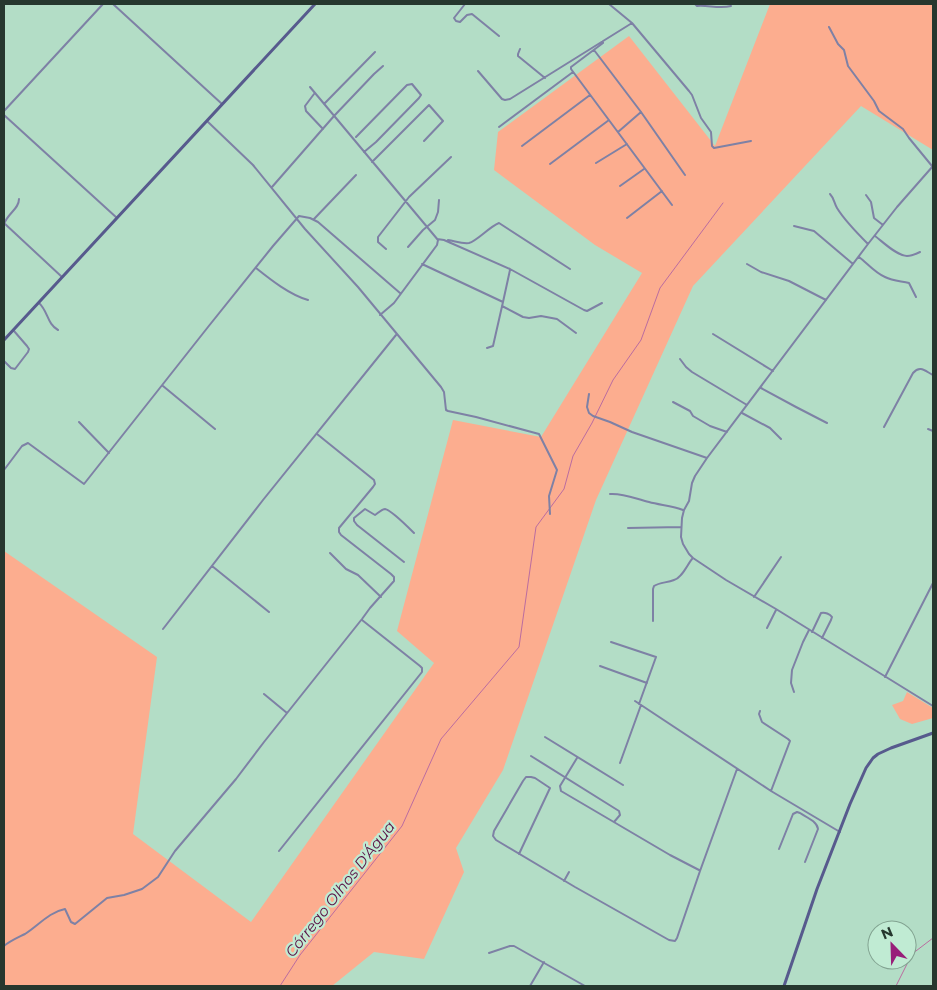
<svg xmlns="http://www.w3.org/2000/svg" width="937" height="990" font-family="Montserrat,sans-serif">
	<rect width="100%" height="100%" fill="#b3ddc6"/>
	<path fill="#fcad8f" d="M770,4H933V150L861,106L693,286L596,500L503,770L456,848L464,872L424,959L374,952L332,986H4V551L157,657L133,834L251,922L434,663L397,631L453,420L541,437L642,273L595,245L494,170L498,132L629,36L715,146Z
		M907,692L933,708V718L912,724L900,719L892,705L903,701Z"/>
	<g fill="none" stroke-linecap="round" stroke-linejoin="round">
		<path stroke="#bb6ca0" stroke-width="1" d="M280,986L300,955L402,826L441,739L519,647L536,527L564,489L573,456L592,423L613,380L641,340L660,288L723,203
			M896,986L912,954L933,938"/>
		<path stroke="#7e81a5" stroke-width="2" d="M113,4L222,104
			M465,4L454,18L456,21L460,22L467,15L472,14L499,36
			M609,4L632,23L689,91L692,95L701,118L711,132L712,146L714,148L751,141
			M695,4L697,6C708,5 720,9 731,6
			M829,27L838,44L844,50L848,66L874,101L879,111L903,129L909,138L932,166
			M603,41V43L571,67V69L672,205
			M520,49L518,54V56L545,78
			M594,50L641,112L685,175
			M478,71L502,99L505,100L510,99L632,23
			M310,87L438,240L437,245L394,303L380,315
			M314,94L305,106L306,111L323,129
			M324,104L375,52
			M4,111L103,4
			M4,115L117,218
			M207,121L253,165L305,229L358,287L441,387L444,392L446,410L448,411L476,417L539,434L557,470L549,496L550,514
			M499,127L573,72
			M618,132L641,112
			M356,137L407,85L412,84L421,95L419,98L376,142L364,152
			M522,146L590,95
			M372,162L429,105L443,121L424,141
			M596,163L627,144
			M550,164L609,120
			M933,166L897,207L868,244L707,458L695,476L692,483L689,501L684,510L682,518L681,537L683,544L689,554L693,558L726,580L776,609L933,706
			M620,186L644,169
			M272,187L334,116L374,74L383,66
			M830,194C834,198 834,203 837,208C845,221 857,233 868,244
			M866,195L871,202L874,218L883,225
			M627,218L662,191
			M314,219L356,175
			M4,223L62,277
			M4,224C8,213 19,209 19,199
			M794,226L814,231L853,264
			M875,236C883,242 897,256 907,256C912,256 916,254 920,252
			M437,239L444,240L510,269L584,310L587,311L602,303
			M448,240C455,241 462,244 469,243C477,241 489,227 499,223L570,269
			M408,247L423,230L435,220L438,212L439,200
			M386,249L378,242V237L409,197L451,157
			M859,257C867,263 875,273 885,277C893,281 901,281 909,283L916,297
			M422,264L503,302L510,270
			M747,264L761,272L789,281L826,300
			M256,268C271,280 290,295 308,300
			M39,303C48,311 47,324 58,330
			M502,306L523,317L529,318L541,316L557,319L576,333
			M713,334L773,371
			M487,348L493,346L503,302
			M680,359L686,367L692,372L747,405
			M4,361L11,368L15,369L28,352L29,349L27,346L14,331
			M163,386L215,429
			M761,388L796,407L827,423
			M589,394L587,407L589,413L593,416L610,422L632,432L707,458
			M673,402L690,411L693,416L710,426L727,432
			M742,413L770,428L781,439
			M79,422L109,453
			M884,427L913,373C920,365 925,371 933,375
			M928,429L933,431
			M4,470L22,446L28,443L84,484L208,327L273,246L299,216L310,218L318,222L400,293
			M610,494C624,493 636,499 649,502C660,505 673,506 683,510
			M628,528L681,527
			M330,553L346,569L358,575L381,597
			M404,562L357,525L354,521V518L365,509L375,515C378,513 382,509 385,509C391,510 409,528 414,533
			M212,566L269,612
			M754,597L781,557
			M653,621V589L654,586C660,582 667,583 674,580C682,578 687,565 692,559
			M767,628L776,610
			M163,629L263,500L396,335
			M812,632L821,613C825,612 830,614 832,617L831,620L822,638
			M611,642L656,657L639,704
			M600,666L647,683
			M885,677L933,583
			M794,692L791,683L792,670L803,642L809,630
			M264,694L287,713
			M635,701L771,791L840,832
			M760,711L759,714L762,722L788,739L790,741L771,791
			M545,737L623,785
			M531,756L619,811L620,815L614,822
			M577,758L560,786L561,791L670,855L699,870
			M620,763L641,705
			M779,849L793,814L797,812L800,813C806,817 817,821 818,829L805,862
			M279,851L422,672V668L420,666L362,620
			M519,854L550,788L535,778L531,777H526L523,781L494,831L493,836L496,840L575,887L669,940L675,941L677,938L700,871L737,769
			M564,881L569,872
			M4,946C10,941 17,938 25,934C38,926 49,912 65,909L71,922L75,924L107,898L124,895L142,889L158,877L175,851L236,779L264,742L362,619L370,608L394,581V577L391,574L341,535L339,532V528L373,487L375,484L374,480L317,434
			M489,953L510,946H514L585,986
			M530,986L544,962"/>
		<path stroke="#575a8d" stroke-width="3" d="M4,340L315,4
			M784,986L817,889L850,804L866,768L873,758L878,754L891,748L933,733"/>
	</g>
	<g text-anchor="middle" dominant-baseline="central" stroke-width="4.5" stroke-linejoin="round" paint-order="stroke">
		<g font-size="15" font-style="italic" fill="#591045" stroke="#c0ebd3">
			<text transform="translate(340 889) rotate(-52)">Córrego Olhos D'Água</text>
		</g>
	</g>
	<rect width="937" height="990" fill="none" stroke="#26372e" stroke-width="10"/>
	<g transform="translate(892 945) rotate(337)"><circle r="24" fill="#c0ebd3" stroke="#82a391"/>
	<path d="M0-4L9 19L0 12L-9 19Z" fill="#981f79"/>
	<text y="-8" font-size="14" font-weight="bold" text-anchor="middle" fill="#26372e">N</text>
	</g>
</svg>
